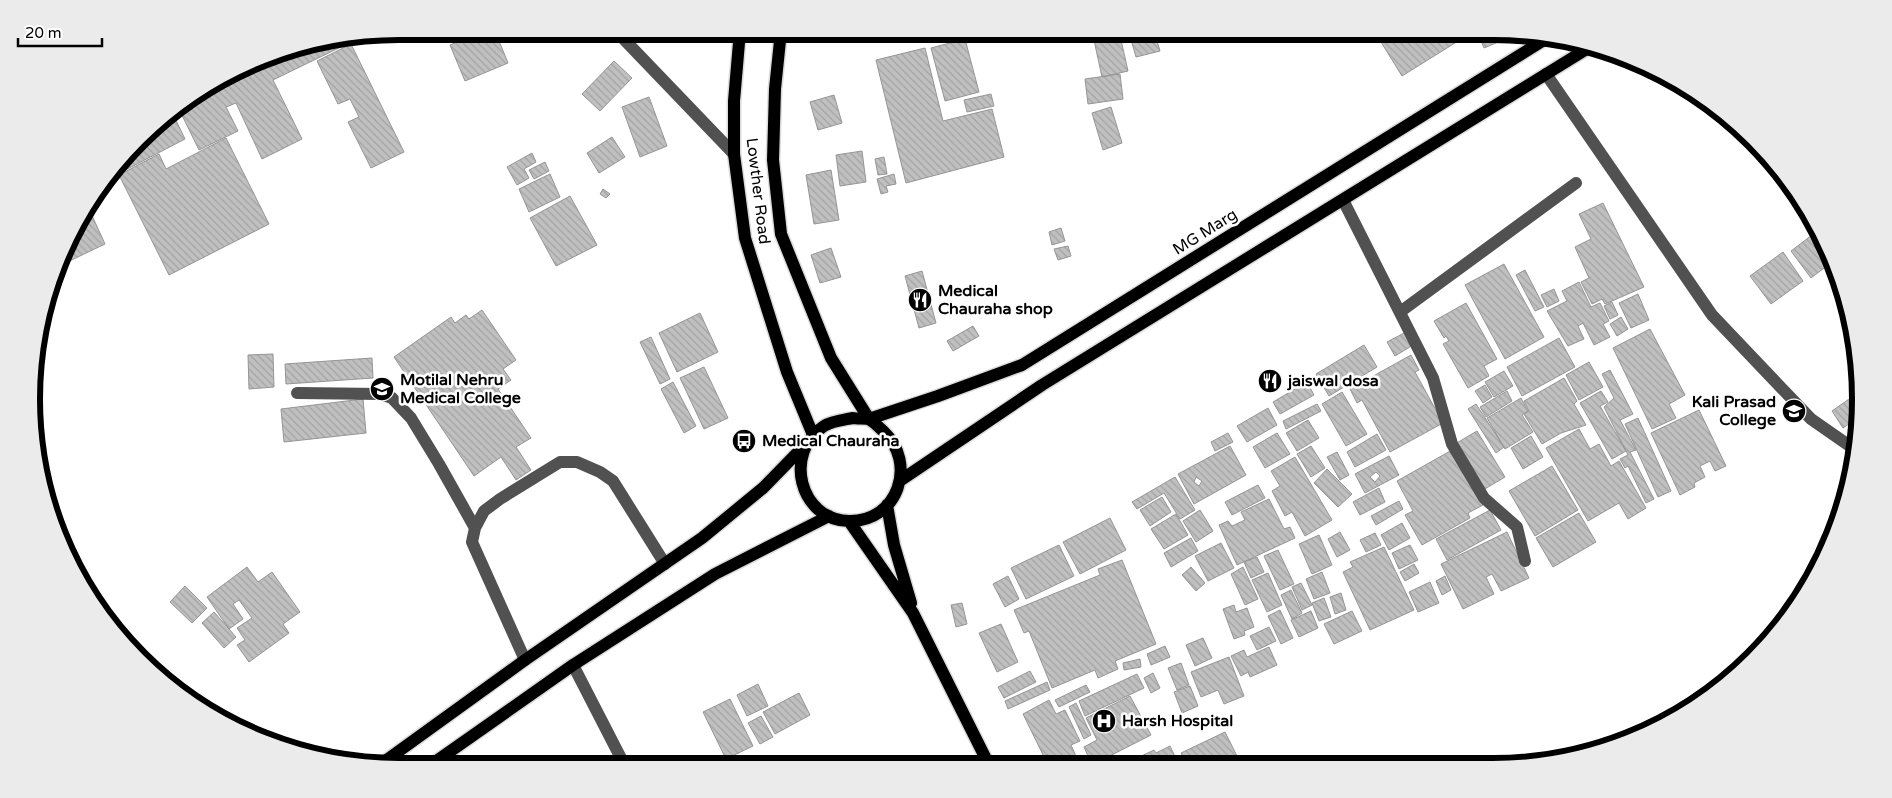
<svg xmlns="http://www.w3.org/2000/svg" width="1892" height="798" font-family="'Varela Round',sans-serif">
	<defs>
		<pattern id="building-back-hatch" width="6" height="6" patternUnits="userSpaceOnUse" patternTransform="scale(1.25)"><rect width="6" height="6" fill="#c0c0c0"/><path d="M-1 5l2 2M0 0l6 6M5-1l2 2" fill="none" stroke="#a3a3a3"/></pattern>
	</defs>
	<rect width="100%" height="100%" fill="#fff"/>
	<path fill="url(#building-back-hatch)" stroke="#959595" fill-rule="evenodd" d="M483,31H495L508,63L465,81L450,45Z
		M1092,31H1119L1128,71L1102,77Z
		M1154,31L1160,51L1136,57L1129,32Z
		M1397,31H1458L1463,38L1402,76L1381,42Z
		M1477,31H1493L1515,35L1484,48Z
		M350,39L351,42L273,80L302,139L262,159L236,103L226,107L238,131L199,150L178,107L215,80L223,77L227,86L261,70L258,61L281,51Z
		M965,39L979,92L945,101L931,48Z
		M351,44L404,152L371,168L348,122L359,117L350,99L338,104L317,61Z
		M925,48L943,121L992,109L1004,157L906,183L876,60Z
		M614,61L632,78L600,111L582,94Z
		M1120,74L1123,99L1088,104L1085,79Z
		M991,94L994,106L967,112L964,100Z
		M834,95L842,123L818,130L810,102Z
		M649,97L667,146L640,157L622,107Z
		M1111,107L1122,143L1103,150L1092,113Z
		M172,112L185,139L112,177L157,122Z
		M612,137L625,157L599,173L587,153Z
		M226,138L269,224L169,275L119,175L159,154L166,169Z
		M862,151L866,182L840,186L836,155Z
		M532,153L536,162L524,169L529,178L517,185L507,167Z
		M1764,153L1778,168L1775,170L1763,154Z
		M884,157L887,174L878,175L875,159Z
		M545,162L549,171L534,179L529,170Z
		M831,170L839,220L814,224L806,175Z
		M550,174L560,197L529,212L519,189Z
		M894,174L896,184L886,186L888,192L881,194L877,179Z
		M603,189L610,194L606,198L600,194Z
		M570,196L597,245L556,266L530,218Z
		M1603,203L1644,287L1605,304L1602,299L1592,304L1581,282L1589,278L1575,247L1591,239L1579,214Z
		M89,209L105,244L57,267L80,215Z
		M1061,228L1065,241L1052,245L1049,232Z
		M1816,232L1827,247L1832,262L1811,278L1791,251Z
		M1068,246L1071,256L1058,260L1054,249Z
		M831,248L841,277L820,283L811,255Z
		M1783,252L1803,281L1771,304L1750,276Z
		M1504,264L1544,337L1505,359L1465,285Z
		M1525,270L1544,307L1535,311L1516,275Z
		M922,271L936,323L919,328L905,276Z
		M1579,282L1591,307L1600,303L1609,321L1603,324L1610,337L1594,345L1583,323L1578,326L1584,339L1568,346L1547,311L1567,301L1562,291Z
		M1554,289L1559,301L1547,307L1541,295Z
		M1638,294L1649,320L1631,328L1619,303Z
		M1612,302L1618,315L1610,319L1604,306Z
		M1466,303L1497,359L1484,366L1489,376L1468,388L1443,344L1449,341L1446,336L1444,338L1434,321Z
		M482,310L516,360L503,369L511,380L498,389L531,438L516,447L531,470L516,480L501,457L474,476L394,357L451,317L455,323L466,315L469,319Z
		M700,313L718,352L677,372L659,333Z
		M1621,317L1628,329L1617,336L1610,324Z
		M973,326L979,336L953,351L947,341Z
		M1650,329L1685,395L1669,404L1676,418L1652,429L1613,348Z
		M1406,332L1413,345L1395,356L1387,342Z
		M651,337L670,379L660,384L640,342Z
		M1559,338L1575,367L1522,396L1507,367Z
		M1364,345L1377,367L1329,396L1316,374Z
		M273,354L274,387L249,389L248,355Z
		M1411,355L1419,370L1415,372L1443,423L1390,452L1362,400L1357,403L1350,389Z
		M372,358L373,378L286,384L285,364Z
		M1589,362L1603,387L1579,400L1566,375Z
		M704,367L728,418L704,429L680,378Z
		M1610,370L1633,414L1620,420L1636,450L1630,452L1654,499L1646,503L1628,466L1625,468L1620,459L1628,455L1604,407L1614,398L1602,374Z
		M1504,371L1513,386L1494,397L1485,382Z
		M1564,378L1577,401L1574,404L1586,425L1561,433L1542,444L1524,414L1529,411L1524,401Z
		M673,382L696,426L684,433L661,389Z
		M1307,382L1314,395L1280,414L1273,402Z
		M1485,385L1492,397L1483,403L1475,391Z
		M1507,391L1512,401L1486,417L1480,407Z
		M1601,391L1608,402L1600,406L1626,451L1612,459L1580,403Z
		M1342,392L1367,434L1346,446L1322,404Z
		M1859,392V417L1843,428L1832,411Z
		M1521,398L1528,411L1522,415L1533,432L1505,449L1487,418Z
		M363,399L366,433L284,442L281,409Z
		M1317,404L1321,411L1286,429L1283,421Z
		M1476,404L1504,447L1496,453L1468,409Z
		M1268,408L1277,425L1247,442L1237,426Z
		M1699,410L1726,466L1715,471L1710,461L1700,466L1705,477L1694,483L1695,487L1680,495L1651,433Z
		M1638,418L1671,491L1658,497L1625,424Z
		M1308,420L1319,438L1297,451L1286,433Z
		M1579,429L1590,449L1599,444L1611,466L1619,461L1646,508L1628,519L1619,503L1588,521L1546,448Z
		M1477,431L1505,477L1483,490L1455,444Z
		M1228,433L1233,442L1215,451L1211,442Z
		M1277,433L1290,454L1265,468L1253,447Z
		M1377,434L1386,450L1355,467L1347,452Z
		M1531,436L1543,457L1523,469L1511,448Z
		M1230,446L1246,475L1194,504L1178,474ZM1196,477L1202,481L1199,486L1194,482Z
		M1311,446L1325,468L1311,477L1297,454Z
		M1452,450L1483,505L1468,513L1470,518L1422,545L1405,515L1413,511L1397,481Z
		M1337,452L1349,475L1340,480L1327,457Z
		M1389,456L1399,475L1365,493L1355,474ZM1376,472L1380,476L1375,482L1370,477Z
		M1295,457L1332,520L1305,536L1292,512L1285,516L1272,491L1280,486L1271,471Z
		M1552,466L1578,510L1535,536L1509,491Z
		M1327,469L1352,494L1338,507L1314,483Z
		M1175,477L1195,510L1180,519L1164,493L1137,509L1132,502Z
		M1258,485L1265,498L1232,515L1225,502Z
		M1379,488L1385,502L1360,515L1353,502Z
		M1162,497L1171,512L1150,526L1140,510Z
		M1269,499L1284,529L1290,527L1295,538L1237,565L1219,525L1228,521L1232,526L1245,520L1241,512Z
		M1399,501L1403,509L1376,525L1371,516Z
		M1200,510L1213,531L1196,542L1183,521Z
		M1490,510L1501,530L1447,560L1436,539Z
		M1579,513L1596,542L1553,567L1536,538Z
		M1176,514L1188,535L1164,549L1151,529Z
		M1110,518L1126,550L1080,574L1063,542Z
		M1402,523L1410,538L1389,550L1381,535Z
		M1340,532L1350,550L1337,557L1328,539Z
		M1507,532L1529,578L1501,591L1492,574L1486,577L1494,594L1463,609L1441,564Z
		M1375,533L1381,545L1366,552L1360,540Z
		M1319,535L1332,565L1312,574L1299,544Z
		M1191,538L1198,551L1171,567L1164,553Z
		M1221,543L1234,568L1208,581L1195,556Z
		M1059,545L1074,576L1026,599L1011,568Z
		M1410,545L1418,560L1399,569L1392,553Z
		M1384,547L1414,610L1370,630L1343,572L1353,567L1350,562Z
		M1278,550L1294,584L1280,590L1264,556Z
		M1257,557L1264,572L1251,578L1244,562Z
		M1122,560L1156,644L1115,661L1118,669L1098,678L1095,670L1052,688L1029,631L1024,633L1014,610L1100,575L1098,569Z
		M1414,564L1419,573L1405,581L1400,572Z
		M247,567L258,582L272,572L300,612L283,624L289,633L249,662L237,645L245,640L237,628L252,618L239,600L233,604L243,619L229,629L207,597Z
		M1191,567L1205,583L1196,591L1182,575Z
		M1243,567L1258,599L1245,605L1231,574Z
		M1322,572L1330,593L1314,599L1306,579Z
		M1268,573L1282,605L1267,612L1252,580Z
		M1008,576L1019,599L1005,607L993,584Z
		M1445,576L1451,590L1442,595L1436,581Z
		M1430,582L1439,603L1418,612L1409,592Z
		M1301,583L1312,605L1302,610L1292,587Z
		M185,586L207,608L192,623L170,602Z
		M1291,590L1302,613L1292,619L1281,595Z
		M1341,593L1346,610L1335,614L1330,597Z
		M1324,598L1331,617L1319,621L1312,603Z
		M962,603L967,624L956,627L951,605Z
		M1234,605L1236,612L1247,608L1254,627L1244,631L1245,635L1234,639L1223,609Z
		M1280,610L1293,638L1281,644L1268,616Z
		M1311,611L1318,628L1299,637L1291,620Z
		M1352,611L1362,631L1334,644L1324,624Z
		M214,612L236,637L224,648L202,623Z
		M1001,624L1018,662L997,672L979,633Z
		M1269,627L1276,641L1257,650L1250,636Z
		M1203,638L1212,658L1195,666L1186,645Z
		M1165,646L1170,657L1151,665L1147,654Z
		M1269,647L1277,665L1250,677L1248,672L1241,676L1231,656L1244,650L1247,657Z
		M1229,657L1244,696L1224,704L1218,690L1201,697L1191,672Z
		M1140,659L1141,667L1124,670L1123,663Z
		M1181,663L1189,685L1177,690L1168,668Z
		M1030,671L1036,682L1004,698L998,687Z
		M1153,673L1160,688L1151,693L1144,678Z
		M1137,674L1144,688L1085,716L1079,701Z
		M1047,682L1050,690L1008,709L1005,701Z
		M758,684L768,706L747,716L737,695Z
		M1086,685L1090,692L1059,707L1055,700Z
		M1190,686L1198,706L1182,713L1174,692Z
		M799,693L810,715L775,734L763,712Z
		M1130,696L1151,735L1092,765L1084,747L1097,740L1086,718Z
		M730,699L753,746L726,759L703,712Z
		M1049,700L1056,714L1065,710L1080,741L1071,745L1079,763L1074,765H1048L1023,714Z
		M1076,703L1091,735L1084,739L1069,707Z
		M761,716L773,737L760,744L748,723Z
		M1225,732L1241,764L1187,765L1181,753Z
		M1170,746L1179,765H1135L1133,760L1154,750L1156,753Z"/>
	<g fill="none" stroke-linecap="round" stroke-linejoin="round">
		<g stroke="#dbdbdb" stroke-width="15">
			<path id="major" d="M740,31L734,101V154L745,238L787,372L813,435
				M781,31L775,89L773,160L781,234L831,358L869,419L938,396L1022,365L1544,40
				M853,418C857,419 864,418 868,419C873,421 879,427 883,431C918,463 898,522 849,521C799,520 783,452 824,426C832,421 843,420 853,418Z
				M901,480L1042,385L1590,47
				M887,505L894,545L911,603
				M849,521L913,613L989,765
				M381,764L525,660L702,538L763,488L805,445
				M428,767L573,665L715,574L829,516"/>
		</g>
		<path stroke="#515151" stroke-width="12" d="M616,31L734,154
			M1546,74L1712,315L1811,419L1857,451
			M1343,200L1433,378L1452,444L1484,498L1517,527L1525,561
			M1400,312L1576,183
			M297,393L381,394L392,398L411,418L439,464L475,528
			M525,660L472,542L475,528L484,511L500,499L560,462H577L600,472L613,481L665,564
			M573,665L625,766"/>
		<use href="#major" stroke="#000" stroke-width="12"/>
	</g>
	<defs>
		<g id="restaurant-disc" transform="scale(1.25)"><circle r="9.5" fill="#000" stroke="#fff"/><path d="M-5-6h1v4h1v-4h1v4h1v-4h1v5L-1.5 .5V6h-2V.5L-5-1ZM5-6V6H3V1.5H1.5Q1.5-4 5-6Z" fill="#fff"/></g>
		<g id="university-disc" transform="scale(1.25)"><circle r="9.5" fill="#000" stroke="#fff"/><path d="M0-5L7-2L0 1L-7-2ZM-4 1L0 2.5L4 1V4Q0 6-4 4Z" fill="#fff"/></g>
		<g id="bus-disc" transform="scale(1.25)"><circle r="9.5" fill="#000" stroke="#fff"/><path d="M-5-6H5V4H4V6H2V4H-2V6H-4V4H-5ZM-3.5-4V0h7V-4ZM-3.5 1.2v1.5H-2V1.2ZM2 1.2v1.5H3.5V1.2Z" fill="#fff"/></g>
		<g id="hospital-disc" transform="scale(1.25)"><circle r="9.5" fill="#000" stroke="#fff"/><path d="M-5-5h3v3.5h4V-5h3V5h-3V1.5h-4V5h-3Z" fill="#fff"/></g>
	</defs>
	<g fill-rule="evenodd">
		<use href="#restaurant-disc" x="920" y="300"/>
		<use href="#restaurant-disc" x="1270" y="381"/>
		<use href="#university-disc" x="382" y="389"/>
		<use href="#university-disc" x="1794" y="411"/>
		<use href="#bus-disc" x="744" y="441"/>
		<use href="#hospital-disc" x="1104" y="721"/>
	</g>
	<g text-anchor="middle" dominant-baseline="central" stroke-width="5" stroke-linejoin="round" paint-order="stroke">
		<g font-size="16" fill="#000" stroke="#fff">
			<text transform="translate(758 191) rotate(83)">Lowther Road</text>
			<text transform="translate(1205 232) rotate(-32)">MG Marg</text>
		</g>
		<g font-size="16" font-weight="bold" fill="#000" stroke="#fff" text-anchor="start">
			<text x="938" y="291">Medical<tspan x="938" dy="18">Chauraha shop</tspan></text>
			<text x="400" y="380">Motilal Nehru<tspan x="400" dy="18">Medical College</tspan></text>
			<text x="1288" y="381">jaiswal dosa</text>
			<text x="1776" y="402" text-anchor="end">Kali Prasad<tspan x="1776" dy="18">College</tspan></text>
			<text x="762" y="441">Medical Chauraha</text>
			<text x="1122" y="721">Harsh Hospital</text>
		</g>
	</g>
	<path d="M0 0H1892V798H0ZM399 40H1493A359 359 0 0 1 1852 399V399A359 359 0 0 1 1493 758H399A359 359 0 0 1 40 399V399A359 359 0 0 1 399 40Z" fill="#ebebeb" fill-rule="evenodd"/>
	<path fill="none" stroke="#000" stroke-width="6" d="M399 40H1493A359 359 0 0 1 1852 399V399A359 359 0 0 1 1493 758H399A359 359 0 0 1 40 399V399A359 359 0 0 1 399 40Z"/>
	<path d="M18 38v8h84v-8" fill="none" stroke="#000000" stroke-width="2.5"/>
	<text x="25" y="38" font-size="15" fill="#000000" stroke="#ffffff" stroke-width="4" paint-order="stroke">20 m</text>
</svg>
